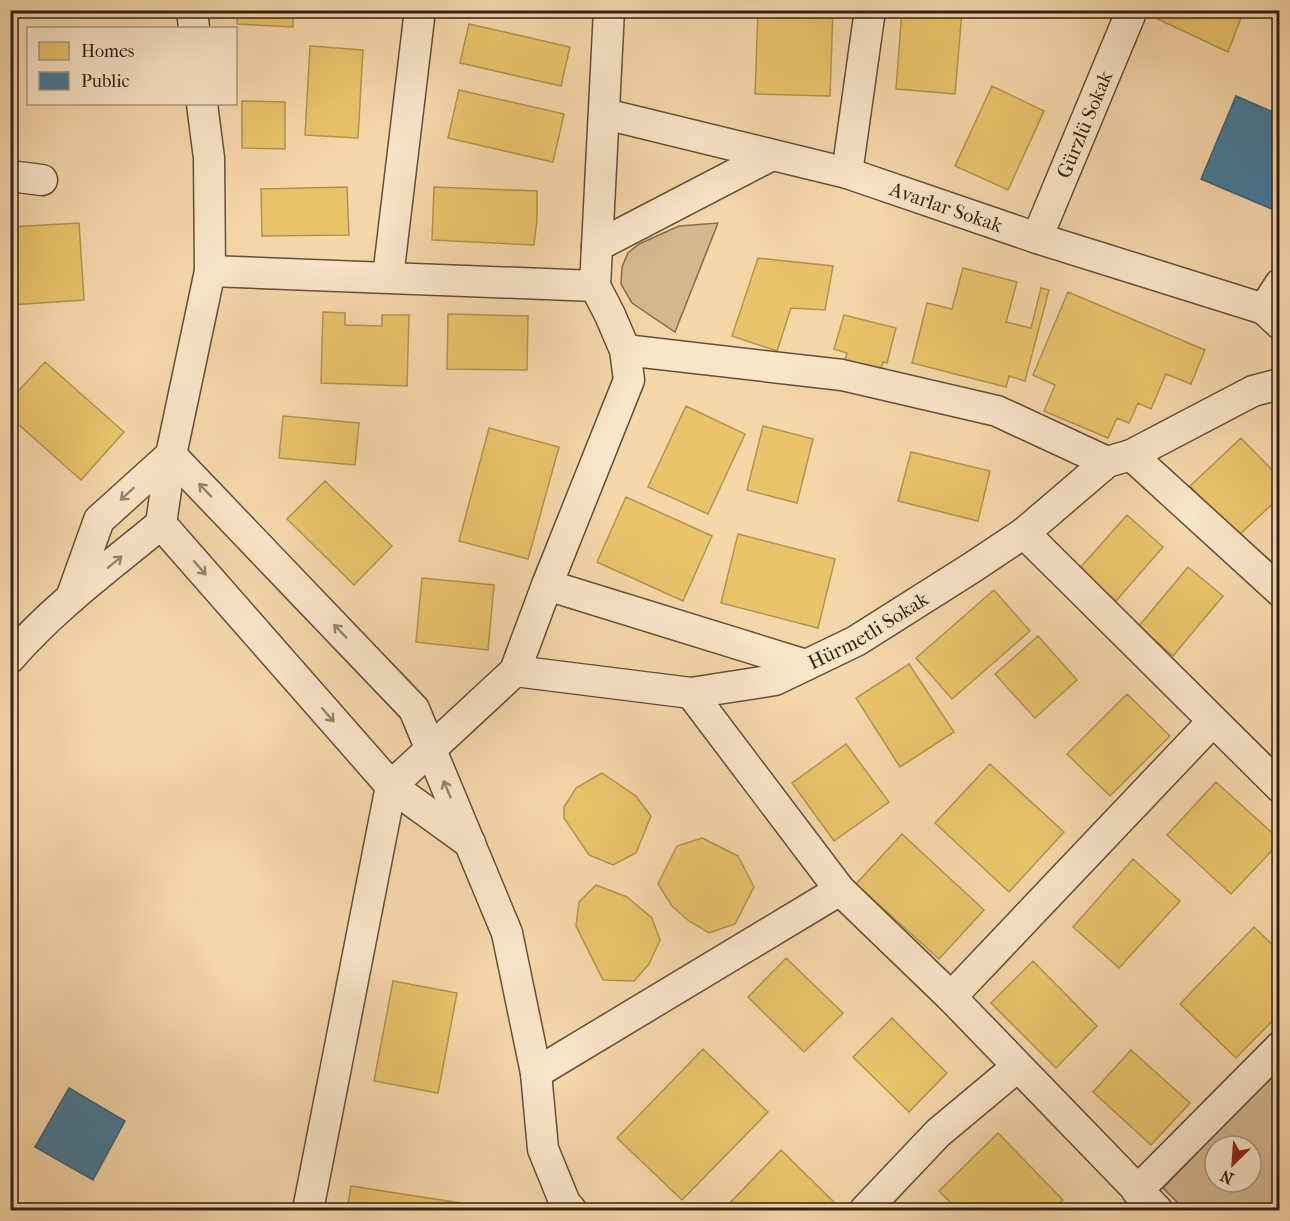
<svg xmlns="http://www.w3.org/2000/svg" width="1290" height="1221" font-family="'IM FELL French Canon',serif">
	<rect width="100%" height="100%" fill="#f6d7aa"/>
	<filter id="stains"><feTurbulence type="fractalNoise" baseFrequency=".00333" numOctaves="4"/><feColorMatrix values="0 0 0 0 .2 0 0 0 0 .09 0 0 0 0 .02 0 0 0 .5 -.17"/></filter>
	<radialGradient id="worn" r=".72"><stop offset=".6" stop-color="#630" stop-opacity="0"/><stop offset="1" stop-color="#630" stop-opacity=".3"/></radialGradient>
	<path fill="#d5b890" stroke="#846d52" stroke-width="1.5" fill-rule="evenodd" d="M718,223L675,332L632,303L621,284L622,267L628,253L639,244L679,226Z
		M1279,1067V1210H1185L1163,1188ZM1215,1146H1251V1182H1215Z"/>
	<path fill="#e9c46a" stroke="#b39350" stroke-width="1.5" d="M238,10H293V27L237,24Z
		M758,10H833L830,96L755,94Z
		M902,10L962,11L955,94L896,89Z
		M1156,10H1244L1228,52L1153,17Z
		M469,24L570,47L561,86L460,63Z
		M310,46L363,50L358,138L305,135Z
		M992,86L1044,111L1008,190L955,166Z
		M459,90L564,114L553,162L448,138Z
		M242,101L285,102V149L242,148Z
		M347,187L349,235L262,236L261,189Z
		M434,187L537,191V220L534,245L432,240Z
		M79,223L84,300L10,305V227Z
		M758,258L833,266L825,310L791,308L777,351L732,336Z
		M963,268L1017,282L1006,322L1031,328L1041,288L1049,290L1025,381L1009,376L1006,387L912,363L927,303L952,309Z
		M1068,292L1205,350L1191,384L1166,374L1151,409L1138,403L1129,423L1117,418L1108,438L1044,411L1055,385L1033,375Z
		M323,312L345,313V325L382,326V315H409L407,386L321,383Z
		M448,314L528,316L527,370L447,369Z
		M844,315L896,328L887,363L883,362L879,376L843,367L847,353L834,349Z
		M45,362L124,432L81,480L10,417V400Z
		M686,406L745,434L708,514L648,487Z
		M283,416L359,423L355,465L279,458Z
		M763,426L813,439L797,503L747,490Z
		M489,428L559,447L528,559L459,541Z
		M1241,438L1280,478V497L1238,536L1190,486Z
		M911,452L990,471L978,521L898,501Z
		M325,481L392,546L354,585L287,519Z
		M626,497L712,536L683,601L597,562Z
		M1127,515L1163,547L1116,601L1079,569Z
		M738,534L835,559L818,628L721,603Z
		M1188,567L1223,596L1173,656L1139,626Z
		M422,578L494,585L488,650L416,642Z
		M994,590L1030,631L952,699L916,658Z
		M1038,636L1077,680L1035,718L995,674Z
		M909,664L954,732L900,767L856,698Z
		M1127,694L1170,736L1110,796L1067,754Z
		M846,744L889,802L834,841L792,783Z
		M990,764L1064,832L1009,892L935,823Z
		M602,773L636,796L651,816L636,853L613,865L589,855L564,818V807L576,788Z
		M1216,782L1280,840V842L1231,894L1167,835Z
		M902,834L984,910L939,959L856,884Z
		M702,838L738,856L754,887L735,924L709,933L689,921L672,906L658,884L677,846Z
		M1133,859L1180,901L1119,968L1073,927Z
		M596,885L627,897L652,918L660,940L649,964L634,981L603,980L576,926L579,902Z
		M1254,927L1280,952V1013L1236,1058L1180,1004Z
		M786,958L843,1013L804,1052L748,997Z
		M1033,961L1097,1026L1056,1068L991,1003Z
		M393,981L457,993L438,1093L374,1081Z
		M892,1018L947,1073L909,1112L853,1057Z
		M703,1049L768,1112L682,1200L617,1138Z
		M1131,1050L1190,1103L1151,1145L1093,1092Z
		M998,1133L1063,1200L1052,1210H958L939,1191Z
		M781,1150L837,1205L831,1210H723Z
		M351,1186L460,1203L459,1210H347Z"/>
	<path fill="#457b9d" stroke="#406074" stroke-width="1.5" d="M1236,96L1280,115V198L1274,210L1201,179Z
		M69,1088L125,1121L93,1180L35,1147Z"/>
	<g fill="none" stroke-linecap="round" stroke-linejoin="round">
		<g stroke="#644f39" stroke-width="33">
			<g id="minor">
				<path d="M192,10L194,28"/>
				<path id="s1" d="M605,114L847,173L1037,238L1264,309L1280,324"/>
				<path d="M847,173L870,10"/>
				<path d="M10,176L42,180"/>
				<path id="s2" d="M1037,238L1132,10"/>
				<path d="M597,246L772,155"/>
				<path d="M210,271L595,286"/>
				<path d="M388,277L420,10"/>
				<path d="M1264,309L1280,284"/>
				<path d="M625,350L842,375L997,411L1107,462"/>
				<path d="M171,455L414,709L507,933L536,1073L543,1149L565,1203L571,1210"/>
				<path d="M1131,455L1280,591"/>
				<path d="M161,524L391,786L470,843"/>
				<path d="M1024,533L1280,787"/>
				<path d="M547,585L806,665"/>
				<path d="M71,598L99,520L171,455"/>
				<path d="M10,658C54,607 109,567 161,524L171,455L210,271L209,158L202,104"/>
				<path d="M515,671L547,585L629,380L625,350L610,315L595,286L609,10"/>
				<path d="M691,693L840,890L951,997L1157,1210"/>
				<path d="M951,997L1213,721"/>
				<path d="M536,1073L840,890"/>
				<path d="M1137,1191L1280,1047"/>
				<path id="s3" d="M308,1210L391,786L515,671L691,693L775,680L856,641L973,567L1024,533L1107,462L1131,455L1253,391L1280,384"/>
				<path d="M865,1210L938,1133L1017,1067"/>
			</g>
		</g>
		<use href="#minor" stroke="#f9e5c8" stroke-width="30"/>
	</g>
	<defs><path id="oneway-shaft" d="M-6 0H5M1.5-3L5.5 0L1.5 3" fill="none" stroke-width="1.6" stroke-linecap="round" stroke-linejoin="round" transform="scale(1.5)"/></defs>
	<g stroke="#96846e">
		<use href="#oneway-shaft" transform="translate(205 490) rotate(-134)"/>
		<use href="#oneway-shaft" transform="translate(127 494) rotate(138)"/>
		<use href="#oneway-shaft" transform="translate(115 562) rotate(-39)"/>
		<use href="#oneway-shaft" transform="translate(200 568) rotate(49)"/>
		<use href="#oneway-shaft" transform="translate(340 631) rotate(-134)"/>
		<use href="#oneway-shaft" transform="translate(328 715) rotate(49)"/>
		<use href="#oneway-shaft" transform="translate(447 789) rotate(-113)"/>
	</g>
	<g text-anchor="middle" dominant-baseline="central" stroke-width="6" stroke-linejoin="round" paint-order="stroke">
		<g font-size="20" fill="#342213" stroke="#f9e5c8">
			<text stroke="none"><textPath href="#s2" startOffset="123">Gürzlü Sokak</textPath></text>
			<text stroke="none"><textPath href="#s1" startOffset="354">Avarlar Sokak</textPath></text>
			<text stroke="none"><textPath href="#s3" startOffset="969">Hürmetli Sokak</textPath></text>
		</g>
	</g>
	<rect width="1290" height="1221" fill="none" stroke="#f6d7aa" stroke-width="36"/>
	<rect x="12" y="12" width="1266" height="1197" fill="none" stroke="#342213" stroke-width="3"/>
	<rect x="18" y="18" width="1254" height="1185" fill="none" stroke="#342213" stroke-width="1.5"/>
	<rect x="27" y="27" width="210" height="78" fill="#f9e5c8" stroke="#aa9780" stroke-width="1.5"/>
	<rect x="39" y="42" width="30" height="18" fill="#e9c46a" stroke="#aa9780" stroke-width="1.5"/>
	<text x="81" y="57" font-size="18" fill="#342213">Homes</text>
	<rect x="39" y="72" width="30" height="18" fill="#457b9d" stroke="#aa9780" stroke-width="1.5"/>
	<text x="81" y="87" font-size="18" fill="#342213">Public</text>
	<g transform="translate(1233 1164) rotate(205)"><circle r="28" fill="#f9e5c8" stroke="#aa9780" stroke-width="1.5"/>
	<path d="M0-4.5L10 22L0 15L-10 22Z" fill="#8f2418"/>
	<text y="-9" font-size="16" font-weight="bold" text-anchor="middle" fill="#342213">N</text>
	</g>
	<rect width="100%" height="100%" filter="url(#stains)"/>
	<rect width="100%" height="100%" fill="url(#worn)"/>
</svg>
